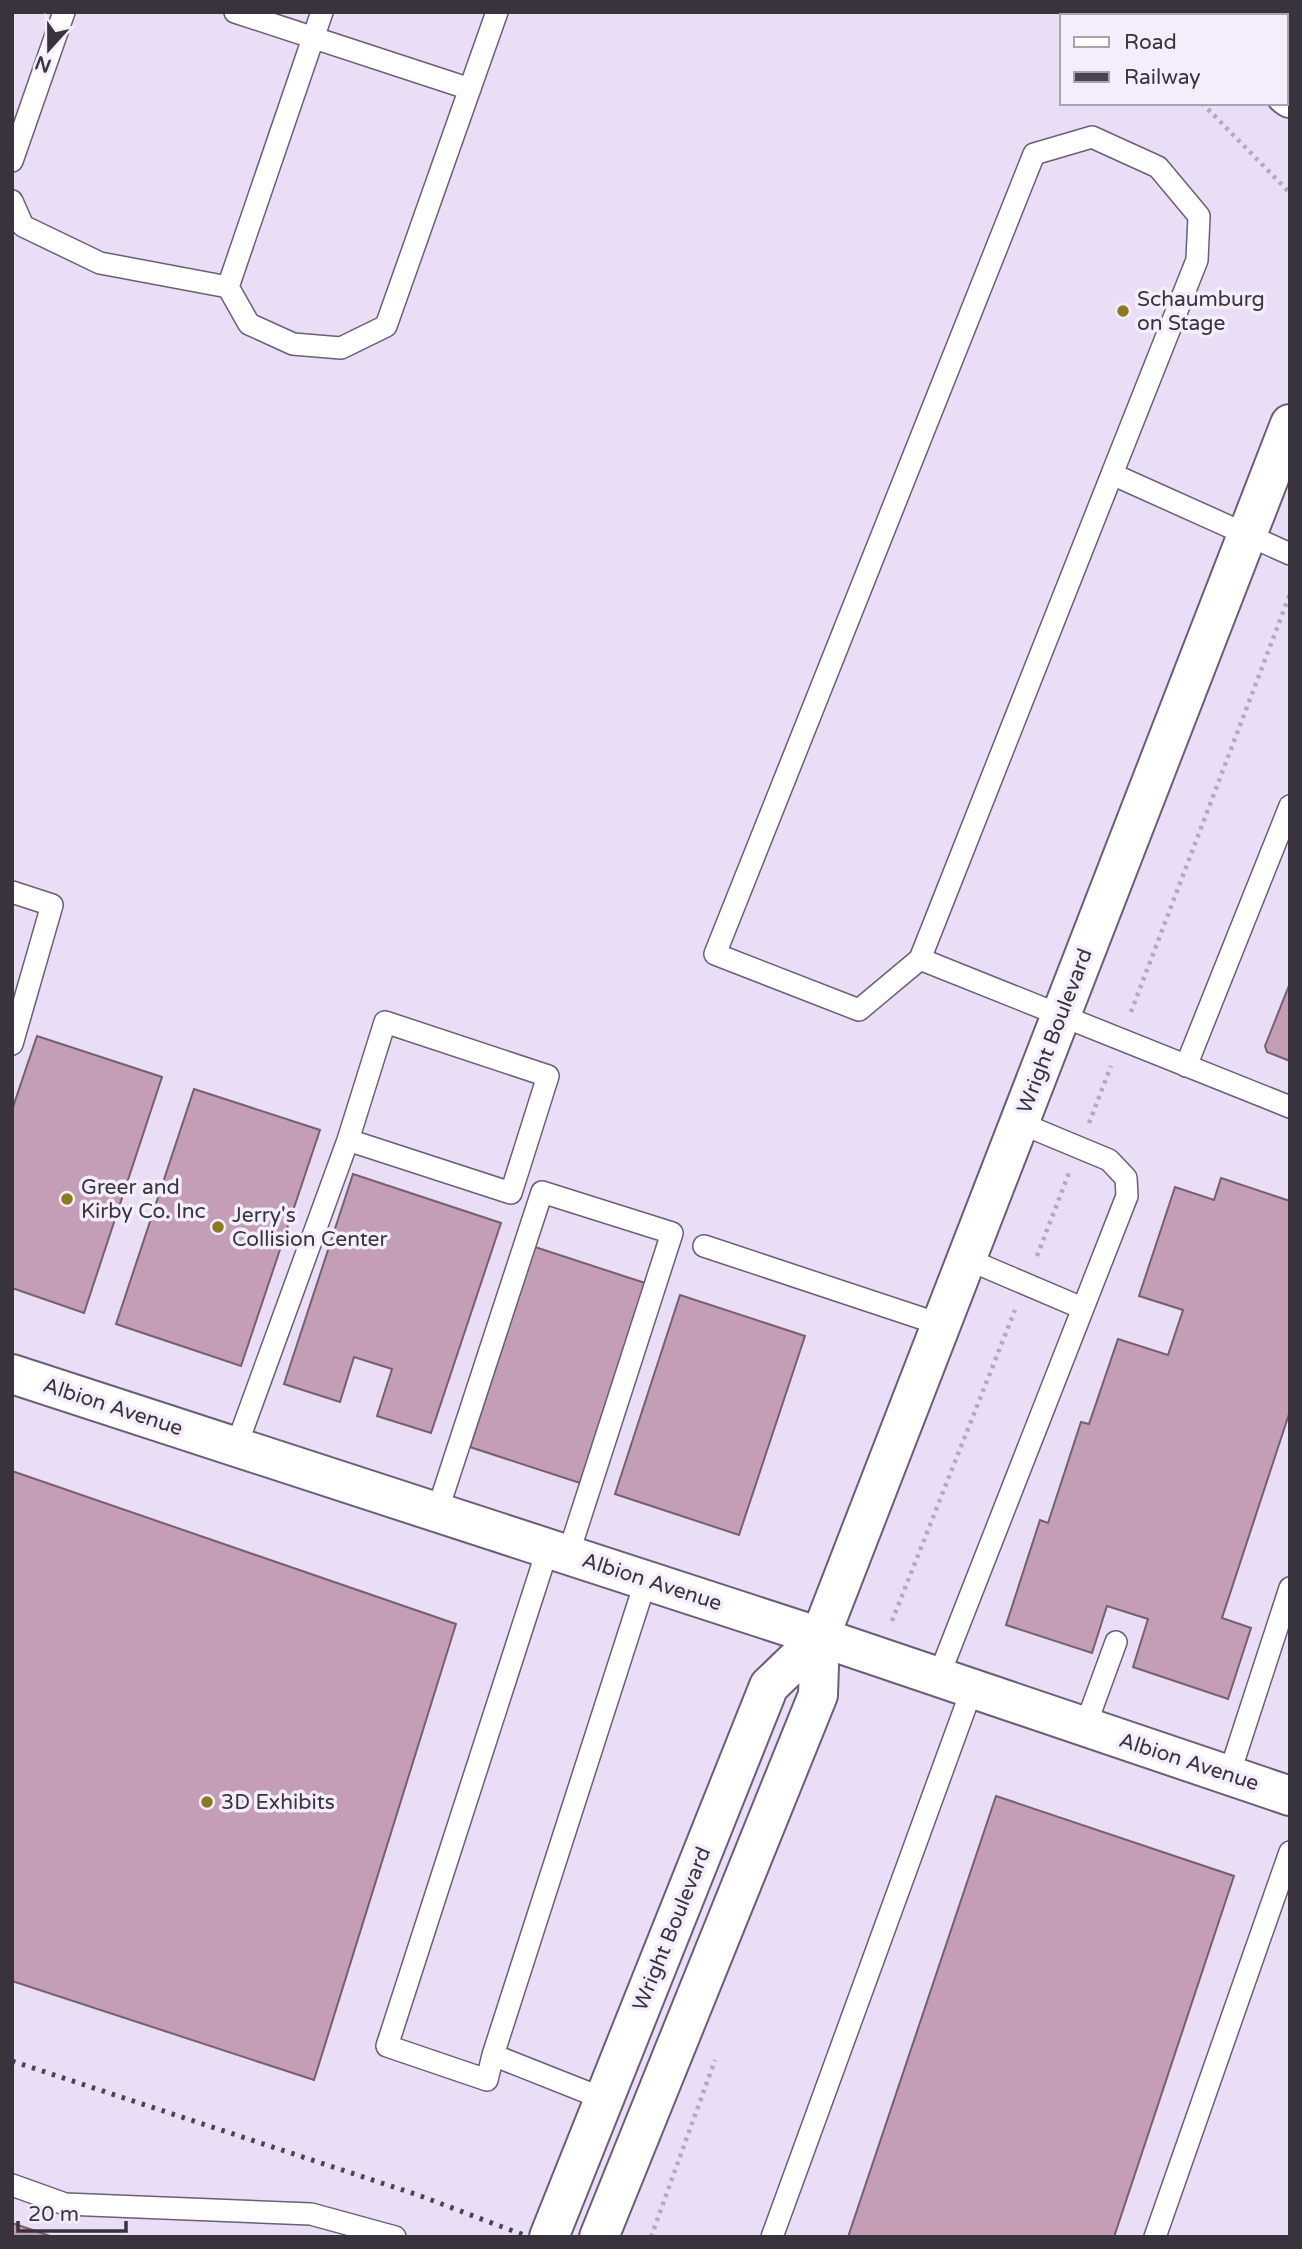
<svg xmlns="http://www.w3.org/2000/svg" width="1302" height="2249" font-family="'Varela Round',sans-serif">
	<rect width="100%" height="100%" fill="#eadef6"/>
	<path fill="#c49db7" stroke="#76606f" stroke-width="2" d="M1290,983V1061L1267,1052L1265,1046Z
		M37,1036L162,1077L84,1313L12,1288V1110Z
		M194,1089L320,1130L241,1366L116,1324Z
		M353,1174L501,1223L431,1433L377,1416L392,1369L354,1357L340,1402L284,1384Z
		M1221,1178L1290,1201V1411L1222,1618L1251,1628L1228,1699L1133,1667L1148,1619L1107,1606L1092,1653L1006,1625L1040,1520L1048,1523L1081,1422L1089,1424L1118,1339L1168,1355L1183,1310L1139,1296L1175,1187L1214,1200Z
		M535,1247L645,1283L580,1483L470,1447Z
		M680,1295L805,1336L739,1535L615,1494Z
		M12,1471L456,1624L314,2080L12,1981Z
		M996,1796L1234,1876L1114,2237H848Z
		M12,2223L53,2237H12Z"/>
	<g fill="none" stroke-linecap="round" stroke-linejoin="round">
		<g stroke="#6a5f74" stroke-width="24">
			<path id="service" d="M235,12L470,89
				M322,12L228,287L249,324L293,344L341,348L386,326L497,12
				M12,161L64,12
				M12,201L23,226L100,263L228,287
				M1290,554L1112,474L920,959L1290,1107
				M12,892L52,905L12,1044
				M920,959L859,1010L715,954L1034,154L1092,137L1158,167L1199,216L1197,260L1112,474
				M1186,1066L1290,806
				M704,1246L942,1325
				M967,1259L1082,1308
				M236,1447L348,1140L511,1193L548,1076L385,1022L348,1140
				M437,1512L542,1192L672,1233L568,1555
				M938,1678L1127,1196L1126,1178L1109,1160L1020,1123
				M1085,1727L1116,1642
				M1229,1775L1290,1588
				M493,2055L487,2080L387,2046L548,1548
				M604,2099L493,2055L646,1580
				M12,2185L65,2204L311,2214L395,2237
				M772,2237L972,1689
				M1155,2237L1290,1852"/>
		</g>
		<g stroke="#6a5f74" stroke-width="42">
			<path id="minor" d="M12,1374L820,1637L1290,1796"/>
		</g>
		<g stroke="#6a5f74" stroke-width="42">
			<path id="tertiary" d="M549,2237L769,1686L820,1637
				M599,2237L818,1695L820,1637L1290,424"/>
		</g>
		<g stroke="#6a5f74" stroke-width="42">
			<path id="secondary" d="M1205,12L1209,16
				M1286,95L1290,98"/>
		</g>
		<path stroke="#b3a9bd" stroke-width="4.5" stroke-dasharray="3.5 5" stroke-linecap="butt" d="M1113,12L1116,16
			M1202,103L1290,193
			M1131,1012L1290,594
			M1089,1123L1111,1066
			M1037,1256L1069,1173
			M892,1621L1015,1310
			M651,2237L715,2060"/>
		<use href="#service" stroke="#fff" stroke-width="21"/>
		<use href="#minor" stroke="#fff" stroke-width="38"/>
		<use href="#tertiary" stroke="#fff" stroke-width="38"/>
		<use href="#secondary" stroke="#fff" stroke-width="38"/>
		<path stroke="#4a4450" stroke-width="5" stroke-dasharray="3.5 7" stroke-linecap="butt" d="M12,2061L418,2195L529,2237"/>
	</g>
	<g fill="#8a7b21" stroke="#f4edfc" stroke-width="2.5">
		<circle cx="1123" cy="311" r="7"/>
		<circle cx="67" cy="1199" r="7"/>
		<circle cx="218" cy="1227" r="7"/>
		<circle cx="207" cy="1802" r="7"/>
	</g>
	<g text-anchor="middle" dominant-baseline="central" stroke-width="7" stroke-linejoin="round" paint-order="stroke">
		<g font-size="21" fill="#38333d" stroke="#f4edfc" text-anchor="start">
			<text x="1137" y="299">Schaumburg<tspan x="1137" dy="24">on Stage</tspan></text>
			<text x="81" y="1187">Greer and<tspan x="81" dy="24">Kirby Co. Inc</tspan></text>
			<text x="232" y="1215">Jerry's<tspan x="232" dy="24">Collision Center</tspan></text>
			<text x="221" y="1802">3D Exhibits</text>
		</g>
		<g font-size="21" fill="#38333d" stroke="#f4edfc">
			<text transform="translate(1055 1031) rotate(-69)">Wright Boulevard</text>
			<text transform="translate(113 1407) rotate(18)">Albion Avenue</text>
			<text transform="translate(652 1582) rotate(18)">Albion Avenue</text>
			<text transform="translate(1189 1762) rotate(18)">Albion Avenue</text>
			<text transform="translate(672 1929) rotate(-68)">Wright Boulevard</text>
		</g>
	</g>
	<rect width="1302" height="2249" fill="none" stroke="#38333d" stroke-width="28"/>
	<rect x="1060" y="14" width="228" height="91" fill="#f4edfc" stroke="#a9a3b0" stroke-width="2"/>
	<rect x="1074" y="37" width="35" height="10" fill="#ffffff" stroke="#a9a3b0" stroke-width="2"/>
	<text x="1124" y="49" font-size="21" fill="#38333d">Road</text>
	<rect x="1074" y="72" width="35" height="10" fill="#4a4450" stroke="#a9a3b0" stroke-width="2"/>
	<text x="1124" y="84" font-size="21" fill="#38333d">Railway</text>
	<g transform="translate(49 49) rotate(201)" stroke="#f4edfc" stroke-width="5" paint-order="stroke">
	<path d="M0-5L12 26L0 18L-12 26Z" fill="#38333d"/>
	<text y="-10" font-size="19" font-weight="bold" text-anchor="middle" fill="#38333d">N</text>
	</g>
	<path d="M18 2221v10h108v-10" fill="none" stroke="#38333d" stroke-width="3.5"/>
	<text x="28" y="2221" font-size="21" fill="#38333d" stroke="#f4edfc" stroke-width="5" paint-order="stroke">20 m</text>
</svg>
